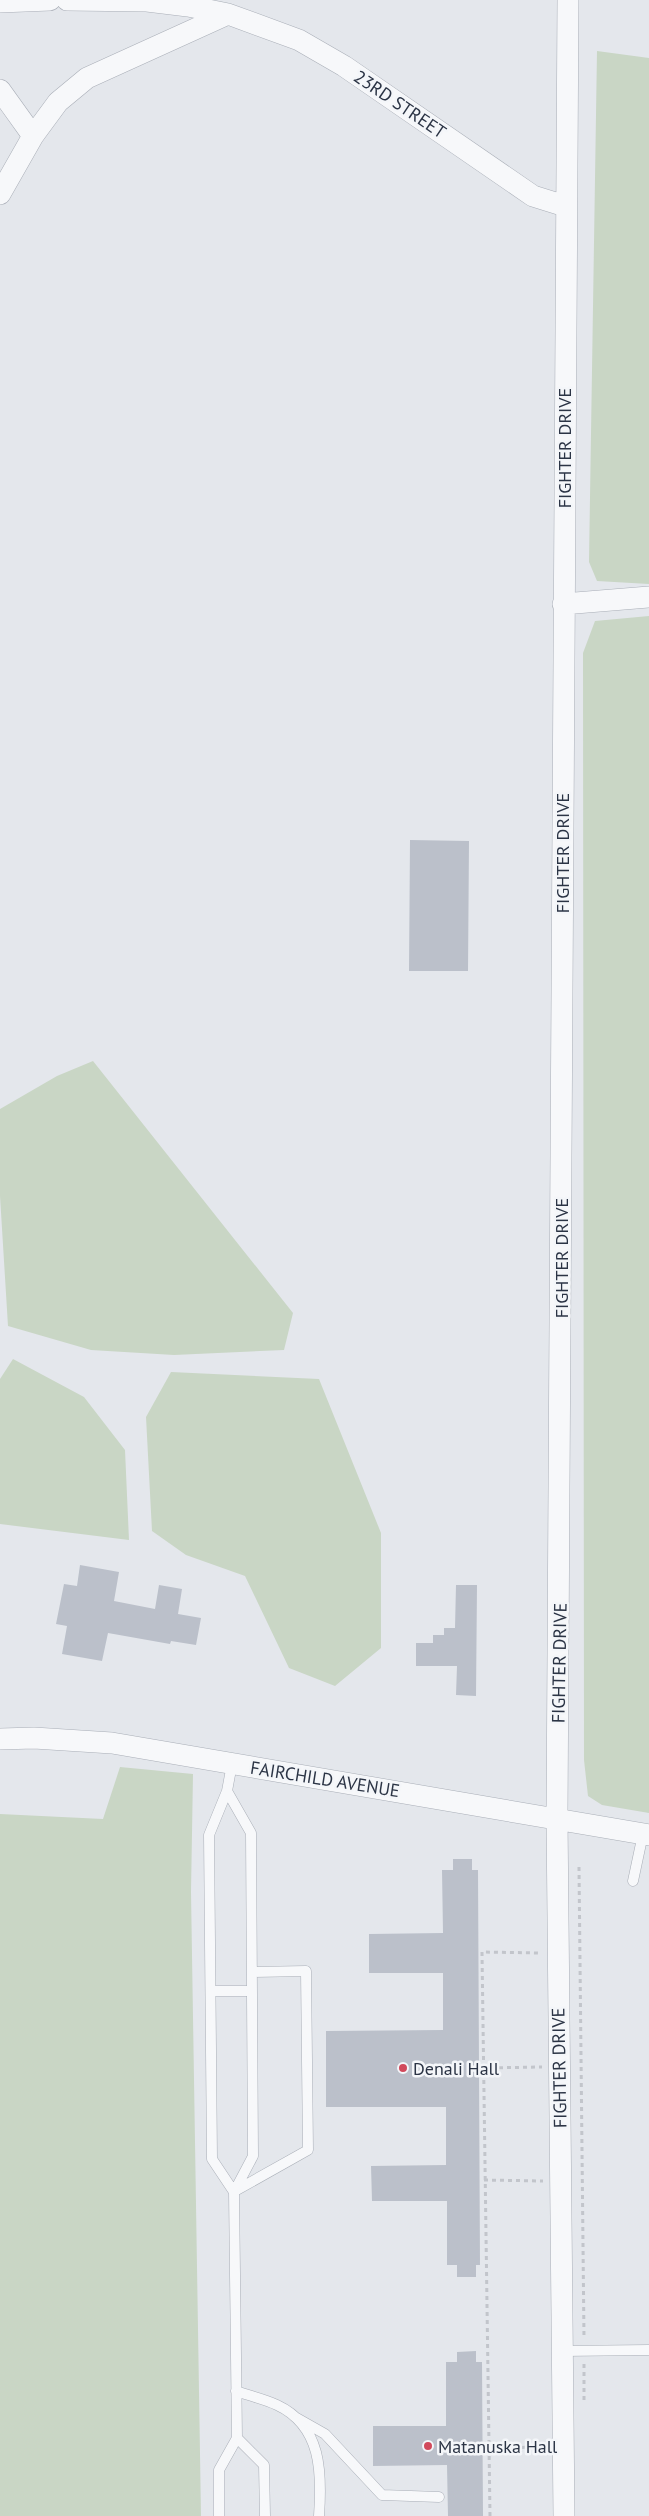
<svg xmlns="http://www.w3.org/2000/svg" width="649" height="2516" font-family="'PT Sans',sans-serif">
	<rect width="100%" height="100%" fill="#e4e7ec"/>
	<path fill="#c9d6c5" d="M597,51L649,58V584L597,581L589,562Z
		M649,616V1813L602,1805L588,1796L584,1760L583,653L595,621Z
		M93,1061L293,1313L284,1350L174,1355L91,1350L8,1326L0,1196V1109L57,1076Z
		M13,1359L84,1397L125,1450L129,1540L0,1524V1379Z
		M171,1372L319,1379L381,1533V1648L335,1686L289,1668L245,1576L186,1555L152,1531L146,1417Z
		M120,1767L193,1774L191,1892L201,2516H0V1814L103,1819Z"/>
	<path fill="#bbc0ca" d="M410,840L469,841L468,971H409Z
		M80,1565L119,1572L114,1601L155,1609L159,1585L182,1589L178,1614L201,1618L196,1645L171,1641L170,1644L108,1633L102,1661L62,1654L67,1626L56,1624L64,1584L77,1586Z
		M456,1585H477L476,1696L456,1695L457,1666H416V1643H433V1635H444V1628H455Z
		M453,1859H472V1870H478L480,2265H476V2277H457V2265H447V2201H372L371,2166L446,2165V2107H326V2031L443,2030V1973H369V1934L443,1933L442,1870H453Z
		M476,2351V2362H482L483,2516H448L447,2465L373,2466V2426H446V2362H457V2352Z"/>
	<g fill="none" stroke-linecap="round" stroke-linejoin="round">
		<g stroke="#a9aeb7" stroke-width="11">
			<path id="lane" d="M232,1764L227,1791L209,1835L212,2159L234,2192
				M633,1881L643,1834
				M211,1991H252
				M235,2191L308,2150L306,1971L252,1972
				M562,2351L649,2350
				M236,2391C250,2396 264,2399 277,2405C322,2426 322,2473 319,2516
				M295,2417L325,2434L382,2495L439,2497
				M237,2438L264,2465L265,2516
				M219,2516V2470L237,2438L234,2192L253,2156L251,1833L227,1791"/>
		</g>
		<g stroke="#a9aeb7" stroke-width="22">
			<path id="street" d="M67,0L147,1L188,6L228,14L299,40L344,66L533,196L565,206
				M0,2L50,0
				M0,90L33,136
				M0,194L33,136L58,102L87,78L228,14
				M563,604L649,597
				M0,1739L34,1738L112,1743L649,1835
				M564,2516L557,1818L568,0"/>
		</g>
		<path stroke="#c2c5cb" stroke-width="3" stroke-dasharray="4 4" stroke-linecap="butt" d="M579,1867L584,2338
			M483,2068L542,2067
			M484,2180L543,2181
			M584,2364V2400
			M489,2448L546,2447
			M490,2516L482,1952L540,1953"/>
		<use href="#lane" stroke="#f7f8fa" stroke-width="10"/>
		<use href="#street" stroke="#f7f8fa" stroke-width="21"/>
	</g>
	<g fill="#d1495b" stroke="#f4f6f9" stroke-width="2">
		<circle cx="403" cy="2068" r="5"/>
		<circle cx="428" cy="2446" r="5"/>
	</g>
	<g text-anchor="middle" dominant-baseline="central" stroke-width="5" stroke-linejoin="round" paint-order="stroke">
		<g font-size="18" fill="#2b3445" stroke="#f4f6f9">
			<text transform="translate(400 104) rotate(34)">23RD STREET</text>
			<text transform="translate(564 448) rotate(-90)">FIGHTER DRIVE</text>
			<text transform="translate(562 853) rotate(-90)">FIGHTER DRIVE</text>
			<text transform="translate(561 1258) rotate(-90)">FIGHTER DRIVE</text>
			<text transform="translate(559 1663) rotate(-89)">FIGHTER DRIVE</text>
			<text transform="translate(325 1779) rotate(9)">FAIRCHILD AVENUE</text>
			<text transform="translate(559 2068) rotate(-91)">FIGHTER DRIVE</text>
		</g>
		<g font-size="18" fill="#2b3445" stroke="#f4f6f9" text-anchor="start">
			<text x="413" y="2068">Denali Hall</text>
			<text x="438" y="2446">Matanuska Hall</text>
		</g>
	</g>
</svg>
